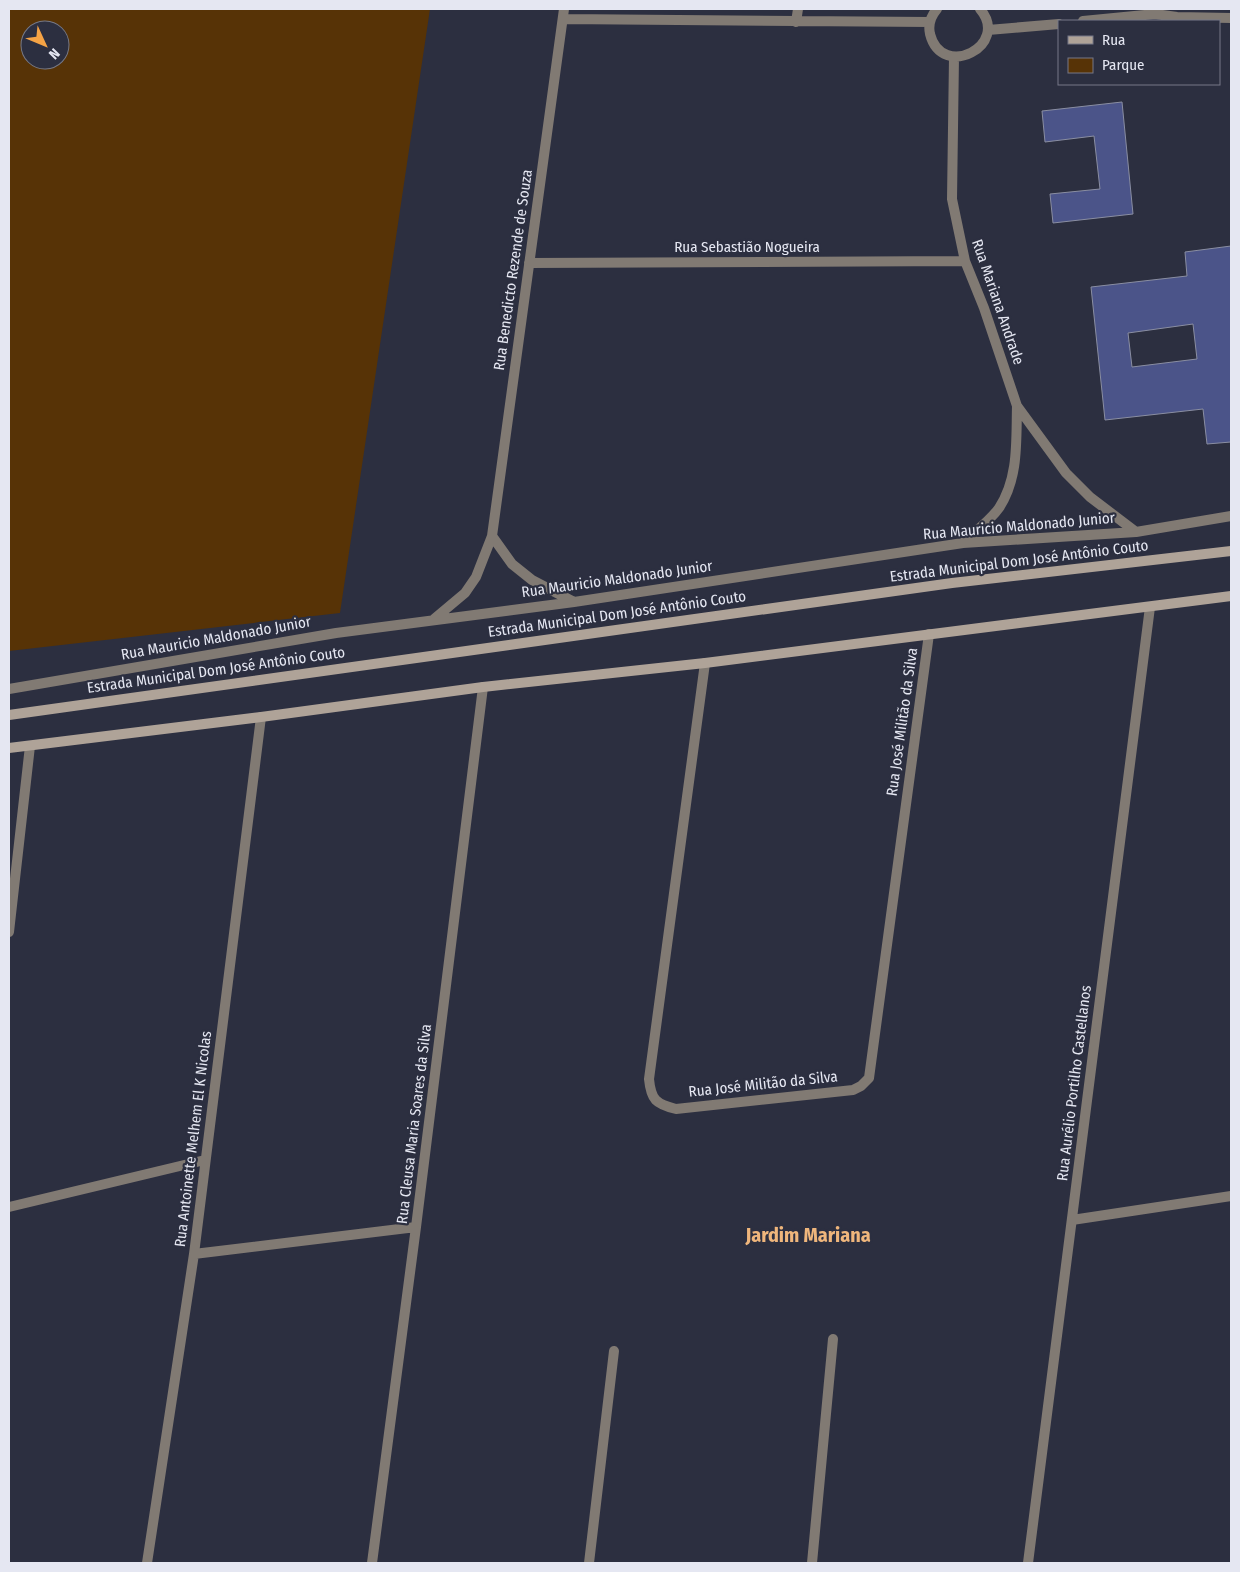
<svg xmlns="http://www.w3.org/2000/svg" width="1240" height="1572" font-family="'Fira Sans Condensed',sans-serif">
	<rect width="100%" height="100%" fill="#2c2f40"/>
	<path fill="#573306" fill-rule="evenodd" d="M9,9H430L340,613L9,651ZM30,30H60V60H30Z"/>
	<path fill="#4b5489" stroke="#8a8ea2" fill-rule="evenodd" d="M1122,102L1133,214L1053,223L1050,194L1100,189L1094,136L1045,142L1042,111Z
		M1231,246V442L1207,444L1203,409L1105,420L1091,287L1187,276L1185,252ZM1193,324L1197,359L1132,367L1128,333Z"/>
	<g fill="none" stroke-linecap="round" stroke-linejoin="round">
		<path stroke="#817a73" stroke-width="10" d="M937,9C931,16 928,25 930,34C942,81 1011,45 980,9
			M563,19L930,22
			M1083,21L1155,14L1177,17L1231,18
			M796,22L798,9
			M988,30L1059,24
			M954,57L952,199L965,261L984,308L1017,406L1066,473L1090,497L1136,532
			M529,263L965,261
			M492,536L512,564L532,580L574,602
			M963,543C974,532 990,521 999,508C1019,478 1016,440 1017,406
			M434,619L465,593L476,577L492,536L564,9
			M705,663L649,1079C651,1100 656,1104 676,1109L853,1090L861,1086L869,1078L929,634
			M9,689L336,633L574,602L963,543L1136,532L1231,516
			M9,932L30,746
			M9,1207L205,1160
			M1072,1220L1231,1196
			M194,1254L416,1227
			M147,1563L194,1254L261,717
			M372,1563L416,1227L483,687
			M589,1563L614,1351
			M812,1563L833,1339
			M1028,1563L1150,607"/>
		<path stroke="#afa398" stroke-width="10" d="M9,715L952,583L1231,551
			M9,748L261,717L483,687L705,663L1231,596"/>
	</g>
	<g text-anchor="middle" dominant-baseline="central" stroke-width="4.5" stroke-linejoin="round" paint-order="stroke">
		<g font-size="15" fill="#e5e7f2" stroke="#2c2f40">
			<text x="747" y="247">Rua Sebastião Nogueira</text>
			<text transform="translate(513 270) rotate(-82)">Rua Benedicto Rezende de Souza</text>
			<text transform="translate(998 302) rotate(71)">Rua Mariana Andrade</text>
			<text transform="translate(1019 526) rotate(-5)">Rua Mauricio Maldonado Junior</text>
			<text transform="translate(1019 561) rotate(-7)">Estrada Municipal Dom José Antônio Couto</text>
			<text transform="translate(617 579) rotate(-8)">Rua Mauricio Maldonado Junior</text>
			<text transform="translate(617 614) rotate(-8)">Estrada Municipal Dom José Antônio Couto</text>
			<text transform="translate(216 638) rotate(-10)">Rua Mauricio Maldonado Junior</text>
			<text transform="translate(216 670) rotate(-8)">Estrada Municipal Dom José Antônio Couto</text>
			<text transform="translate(902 722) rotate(-82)">Rua José Militão da Silva</text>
			<text transform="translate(1074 1083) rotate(-83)">Rua Aurélio Portilho Castellanos</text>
			<text transform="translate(763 1084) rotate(-6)">Rua José Militão da Silva</text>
			<text transform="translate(414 1124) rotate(-83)">Rua Cleusa Maria Soares da Silva</text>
			<text transform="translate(193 1139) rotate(-83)">Rua Antoinette Melhem El K Nicolas</text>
		</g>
		<g font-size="20" font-weight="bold" fill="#efb67c" stroke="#2c2f40">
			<text x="808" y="1235">Jardim Mariana</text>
		</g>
	</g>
	<rect width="1240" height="1572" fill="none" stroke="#e5e7f2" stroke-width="20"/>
	<rect x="1058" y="20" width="162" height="65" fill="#2c2f40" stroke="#767987"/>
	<rect x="1068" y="36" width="25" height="8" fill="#afa398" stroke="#767987"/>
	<text x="1102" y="45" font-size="15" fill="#e5e7f2">Rua</text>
	<rect x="1068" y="58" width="25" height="15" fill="#573306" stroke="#767987"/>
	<text x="1102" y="70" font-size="15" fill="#e5e7f2">Parque</text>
	<g transform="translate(45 45) rotate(134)"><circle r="24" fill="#2c2f40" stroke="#767987"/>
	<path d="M0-4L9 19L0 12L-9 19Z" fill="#f5a345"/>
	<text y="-8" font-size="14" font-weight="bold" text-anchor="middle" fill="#e5e7f2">N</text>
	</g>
</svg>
